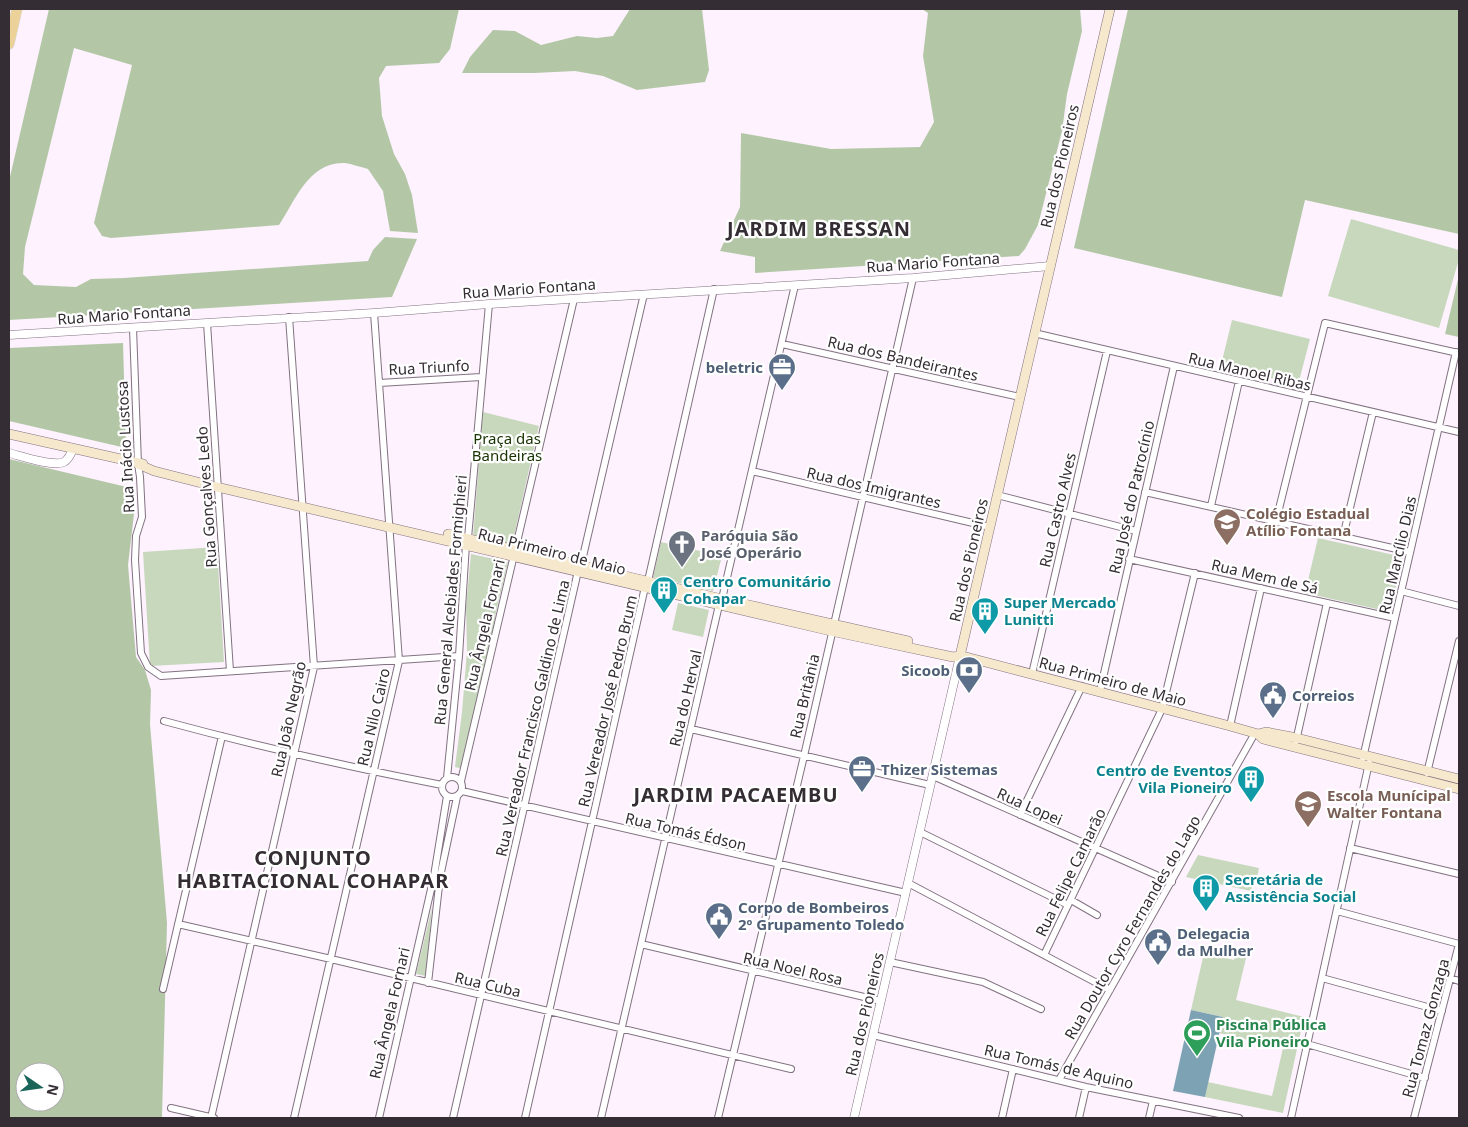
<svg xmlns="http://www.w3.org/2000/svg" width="1468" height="1127" font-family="'Noto Sans',sans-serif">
	<rect width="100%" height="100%" fill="#fdf2fd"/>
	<path fill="#c7d8bd" d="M1351,219L1459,250V259L1439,328L1328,296Z
		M1232,320L1310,339L1298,385L1221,365Z
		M483,412L539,426L512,545L473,536Z
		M1318,538L1403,557L1390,612L1305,593Z
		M661,542L722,556L713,591L653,577Z
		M217,547L224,662L150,666L143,552Z
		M471,554L508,562L496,612L489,656L463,769L455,767L462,712L467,651L466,606Z
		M678,603L709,610L703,637L672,630Z
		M1198,855L1259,868L1255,887H1252L1251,891L1186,877Z
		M432,907L426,976L416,974Z
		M1236,952L1247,954L1236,1000L1304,1017L1283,1113L1205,1097L1208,1082L1272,1096L1283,1048L1219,1033L1223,1017L1191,1010L1204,953L1234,960Z"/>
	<path fill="#b3c7a7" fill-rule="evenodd" d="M49,9H459L450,49L439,63L386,66L379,78L382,116L394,154L405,174L412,195L418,233L390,231L383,191L368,169C360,167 352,164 345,163C309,161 295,201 279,225L111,238L102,236L94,223L132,65L74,48L25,247L23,274L34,285L76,287L91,279L124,278L368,261L373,250L385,237L417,239L392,297L9,320V181Z
		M630,9H702L709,70L705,82L637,90L603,76L575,71L534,73H462L470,57L493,30L515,31L541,45L577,36L597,38L613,36Z
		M922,9H1080L1082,31L1067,94L1062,131L1038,225L1025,249L1019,256L755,273V257L720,251L740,207L741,133L831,149L920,147L934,122L923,56L928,13Z
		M1128,9H1459V234L1305,200L1282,297L1074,248Z
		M1459,275V337L1445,334Z
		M123,343L126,448L9,421V348Z
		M9,459L131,488L134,514L128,565L136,657L145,670L151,690L150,724L167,923L162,1118H9ZM25,1072H55V1102H25Z"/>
	<path fill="#7ca2b4" d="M1191,1010L1223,1017L1205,1097L1173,1091Z"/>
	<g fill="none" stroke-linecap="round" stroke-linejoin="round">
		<g stroke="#827281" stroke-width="8">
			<path id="minor" d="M207,323L230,671
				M133,328L138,464L140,477L142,517L136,536L135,560L141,653L148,667L161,676L459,656
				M1034,333L1459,432
				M782,344L1020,397
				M379,383L481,377
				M752,471L990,527
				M1145,492L1410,552
				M997,495L1136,531
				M1211,506L1239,381
				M1276,521L1325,323L1458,353
				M1343,537L1373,412
				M1129,559L1395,618
				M1401,591L1459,606
				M1032,674L1107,351
				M1100,691L1174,366
				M164,721C256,746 349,767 442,785
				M1230,726L1261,588
				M691,729L930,785
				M1296,741L1327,603
				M1363,758L1456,352
				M1427,773L1459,641
				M933,776L1172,882
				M442 787a10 10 0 1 1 20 0a10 10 0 1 1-20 0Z
				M447,778L459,656L466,544L468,538L489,304
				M461,781L574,299
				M462,791L906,893
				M1020,815L1082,686
				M920,832L1068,905
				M1350,848L1459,874
				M908,883L1110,990
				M1071,900L1097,915
				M1337,911L1459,944
				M178,924L331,959L791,1069
				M641,944L881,1001
				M1044,955L1162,709L1195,573
				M890,962L983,982L1041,1009
				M1322,978L1442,1011
				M1450,978L1459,981
				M428,983L440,877L457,797
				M163,989L222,736
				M873,1035L1086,1087L1239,1118
				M1307,1044L1425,1078
				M1059,1080L1255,733
				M171,1108L214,1118
				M211,1118L314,667L289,317
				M294,1118L399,661L374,313
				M379,1118L434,876L447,796
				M453,1118L578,571L581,565L644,294
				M525,1118L645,587L648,581L714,289
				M601,1118L719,605L722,599L795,285
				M718,1118L804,756L913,278
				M1002,1118L1013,1069
				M1079,1118L1086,1087
				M1149,1118L1153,1101
				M1291,1118L1369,763
				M1414,1118L1459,944"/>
		</g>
		<g stroke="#827281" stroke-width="9">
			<path id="tertiary" d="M9,335L374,313L489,304L913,278L1050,266
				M9,453C21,456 53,467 64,462C69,459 71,454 73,449
				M854,1118L960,656"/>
		</g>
		<g stroke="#827281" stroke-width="10">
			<path id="secondary" d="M9,434L143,464
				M138,464L154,471L217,487L831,631L953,657L960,656L970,658L1230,726L1258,734L1263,739L1459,789
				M448,534L722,599L908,641
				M960,656L1110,9
				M1258,734L1266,732L1297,738L1459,779"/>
		</g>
		<g stroke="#d6d5d6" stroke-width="11">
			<path id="primary" d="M9,44L17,9"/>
		</g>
		<use href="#minor" stroke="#fff" stroke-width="6"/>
		<use href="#tertiary" stroke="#fff" stroke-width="8"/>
		<use href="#secondary" stroke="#f6e8cc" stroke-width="9"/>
		<use href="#primary" stroke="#ecd298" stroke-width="10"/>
	</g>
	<defs>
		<g id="office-pin" transform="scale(1.4375)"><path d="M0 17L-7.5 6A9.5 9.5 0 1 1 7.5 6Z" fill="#5c6f8a" stroke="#fff"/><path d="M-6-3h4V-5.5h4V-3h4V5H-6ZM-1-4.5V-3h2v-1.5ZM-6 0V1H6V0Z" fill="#fff"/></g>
		<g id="school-pin" transform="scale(1.4375)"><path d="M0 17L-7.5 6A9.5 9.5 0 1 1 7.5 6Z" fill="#8d6e63" stroke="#fff"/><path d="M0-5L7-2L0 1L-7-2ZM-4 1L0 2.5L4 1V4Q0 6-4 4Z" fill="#fff"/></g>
		<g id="church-pin" transform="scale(1.4375)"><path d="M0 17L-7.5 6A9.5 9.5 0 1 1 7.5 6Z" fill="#6b7280" stroke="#fff"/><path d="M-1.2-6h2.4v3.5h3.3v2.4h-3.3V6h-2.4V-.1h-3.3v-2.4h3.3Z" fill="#fff"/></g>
		<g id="building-pin" transform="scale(1.4375)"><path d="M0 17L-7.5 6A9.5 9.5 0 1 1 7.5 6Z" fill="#0f9aa8" stroke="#fff"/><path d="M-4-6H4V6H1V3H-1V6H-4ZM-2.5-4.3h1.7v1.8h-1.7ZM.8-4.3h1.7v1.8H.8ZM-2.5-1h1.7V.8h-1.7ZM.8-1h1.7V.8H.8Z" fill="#fff"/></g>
		<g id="bank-pin" transform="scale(1.4375)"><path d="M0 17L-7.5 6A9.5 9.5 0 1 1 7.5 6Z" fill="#5c6f8a" stroke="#fff"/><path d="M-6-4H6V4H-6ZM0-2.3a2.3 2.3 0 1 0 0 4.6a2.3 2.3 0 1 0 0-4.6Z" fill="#fff"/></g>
		<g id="civic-pin" transform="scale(1.4375)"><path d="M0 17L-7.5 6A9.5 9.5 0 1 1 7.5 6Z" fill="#5c6f8a" stroke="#fff"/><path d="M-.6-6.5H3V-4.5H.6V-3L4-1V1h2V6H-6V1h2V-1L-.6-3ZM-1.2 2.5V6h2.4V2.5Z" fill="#fff"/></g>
		<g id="stadium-pin" transform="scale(1.4375)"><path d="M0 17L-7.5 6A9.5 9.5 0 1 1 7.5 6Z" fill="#2e9e5b" stroke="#fff"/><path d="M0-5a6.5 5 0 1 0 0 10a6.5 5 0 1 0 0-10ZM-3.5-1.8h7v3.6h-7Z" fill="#fff"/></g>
	</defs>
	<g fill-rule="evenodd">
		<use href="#office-pin" x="782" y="367"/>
		<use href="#school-pin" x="1227" y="522"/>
		<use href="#church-pin" x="682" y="544"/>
		<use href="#building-pin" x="664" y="590"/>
		<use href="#building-pin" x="985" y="611"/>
		<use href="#bank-pin" x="969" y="670"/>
		<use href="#civic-pin" x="1273" y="695"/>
		<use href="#office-pin" x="862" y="769"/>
		<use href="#building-pin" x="1251" y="779"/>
		<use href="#school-pin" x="1308" y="804"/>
		<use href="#building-pin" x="1206" y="888"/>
		<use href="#civic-pin" x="719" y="916"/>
		<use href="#civic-pin" x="1158" y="942"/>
		<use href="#stadium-pin" x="1197" y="1033"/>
	</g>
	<g text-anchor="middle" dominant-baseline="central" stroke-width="4.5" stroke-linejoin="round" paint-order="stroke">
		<g font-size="15" fill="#342d33" stroke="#fff">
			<text transform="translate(1059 166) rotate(-77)">Rua dos Pioneiros</text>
			<text transform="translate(933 262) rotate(-4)">Rua Mario Fontana</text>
			<text transform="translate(529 288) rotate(-4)">Rua Mario Fontana</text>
			<text transform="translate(124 314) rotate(-4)">Rua Mario Fontana</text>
			<text transform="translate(903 358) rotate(13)">Rua dos Bandeirantes</text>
			<text transform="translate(429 367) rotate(-3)">Rua Triunfo</text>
			<text transform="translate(1250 371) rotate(13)">Rua Manoel Ribas</text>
			<text transform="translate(125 447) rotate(-93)">Rua Inácio Lustosa</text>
			<text transform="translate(874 487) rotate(13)">Rua dos Imigrantes</text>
			<text transform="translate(206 497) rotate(-94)">Rua Gonçalves Ledo</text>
			<text transform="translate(1131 497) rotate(-77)">Rua José do Patrocínio</text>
			<text transform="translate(1057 510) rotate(-77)">Rua Castro Alves</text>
			<text transform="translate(552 551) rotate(14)">Rua Primeiro de Maio</text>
			<text transform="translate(1397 555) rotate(-77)">Rua Marcílio Dias</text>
			<text transform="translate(968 560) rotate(-77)">Rua dos Pioneiros</text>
			<text transform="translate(1265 576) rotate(13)">Rua Mem de Sá</text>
			<text transform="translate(450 600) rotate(-85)">Rua General Alcebiades Formighieri</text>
			<text transform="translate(484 625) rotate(-77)">Rua Ângela Fornari</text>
			<text transform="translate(1113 681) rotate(15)">Rua Primeiro de Maio</text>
			<text transform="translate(804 696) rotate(-77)">Rua Britânia</text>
			<text transform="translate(685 698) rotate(-77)">Rua do Herval</text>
			<text transform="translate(607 701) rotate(-77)">Rua Vereador José Pedro Brum</text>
			<text transform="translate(373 717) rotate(-77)">Rua Nilo Cairo</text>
			<text transform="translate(532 718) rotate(-77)">Rua Vereador Francisco Galdino de Lima</text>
			<text transform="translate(288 719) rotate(-78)">Rua João Negrão</text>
			<text transform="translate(1030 806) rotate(24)">Rua Lopei</text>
			<text transform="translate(686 831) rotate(13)">Rua Tomás Édson</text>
			<text transform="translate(1070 872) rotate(-64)">Rua Felipe Camarão</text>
			<text transform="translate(1132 927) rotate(-60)">Rua Doutor Cyro Fernandes do Lago</text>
			<text transform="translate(793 968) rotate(13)">Rua Noel Rosa</text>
			<text transform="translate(488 984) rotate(13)">Rua Cuba</text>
			<text transform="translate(389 1013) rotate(-77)">Rua Ângela Fornari</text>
			<text transform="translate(864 1014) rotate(-77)">Rua dos Pioneiros</text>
			<text transform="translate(1425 1028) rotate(-75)">Rua Tomaz Gonzaga</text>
			<text transform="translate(1059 1066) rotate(13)">Rua Tomás de Aquino</text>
		</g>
		<g font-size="15" font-weight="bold" fill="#4e5e75" stroke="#fff" text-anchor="start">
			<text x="763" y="367" text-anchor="end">beletric</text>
			<text x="950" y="670" text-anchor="end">Sicoob</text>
			<text x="1292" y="695">Correios</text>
			<text x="881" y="769">Thizer Sistemas</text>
			<text x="738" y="907">Corpo de Bombeiros<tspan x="738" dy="17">2º Grupamento Toledo</tspan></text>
			<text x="1177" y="933">Delegacia<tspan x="1177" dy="17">da Mulher</tspan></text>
		</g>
		<g font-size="15" fill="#183202" stroke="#fff">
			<text x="507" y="438">Praça das<tspan x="507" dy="17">Bandeiras</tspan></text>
		</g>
		<g font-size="15" font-weight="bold" fill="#785e54" stroke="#fff" text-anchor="start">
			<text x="1246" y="513">Colégio Estadual<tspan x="1246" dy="17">Atílio Fontana</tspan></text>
			<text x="1327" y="795">Escola Munícipal<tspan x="1327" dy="17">Walter Fontana</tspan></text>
		</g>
		<g font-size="15" font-weight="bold" fill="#5b616d" stroke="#fff" text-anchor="start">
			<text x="701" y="535">Paróquia São<tspan x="701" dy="17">José Operário</tspan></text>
		</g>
		<g font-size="15" font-weight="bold" fill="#0d838f" stroke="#fff" text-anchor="start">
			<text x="683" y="581">Centro Comunitário<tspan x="683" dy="17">Cohapar</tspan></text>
			<text x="1004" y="602">Super Mercado<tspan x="1004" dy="17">Lunitti</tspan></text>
			<text x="1232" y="770" text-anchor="end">Centro de Eventos<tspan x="1232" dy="17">Vila Pioneiro</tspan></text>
			<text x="1225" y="879">Secretária de<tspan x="1225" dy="17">Assistência Social</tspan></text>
		</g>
		<g font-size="15" font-weight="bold" fill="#27864d" stroke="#fff" text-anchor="start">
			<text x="1216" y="1024">Piscina Pública<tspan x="1216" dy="17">Vila Pioneiro</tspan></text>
		</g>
		<g font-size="20" font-weight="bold" letter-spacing="1" fill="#342d33" stroke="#fff">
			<text x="819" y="228">JARDIM BRESSAN</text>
			<text x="736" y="794">JARDIM PACAEMBU</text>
			<text x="313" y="857">CONJUNTO<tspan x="313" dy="23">HABITACIONAL COHAPAR</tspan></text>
		</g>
	</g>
	<rect width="1468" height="1127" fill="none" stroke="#342d33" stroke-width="20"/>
	<g transform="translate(40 1087) rotate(103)"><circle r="24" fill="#ffffff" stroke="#aeabad"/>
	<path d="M0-4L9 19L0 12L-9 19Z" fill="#1a645a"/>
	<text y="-8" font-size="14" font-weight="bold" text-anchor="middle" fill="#342d33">N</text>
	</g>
</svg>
